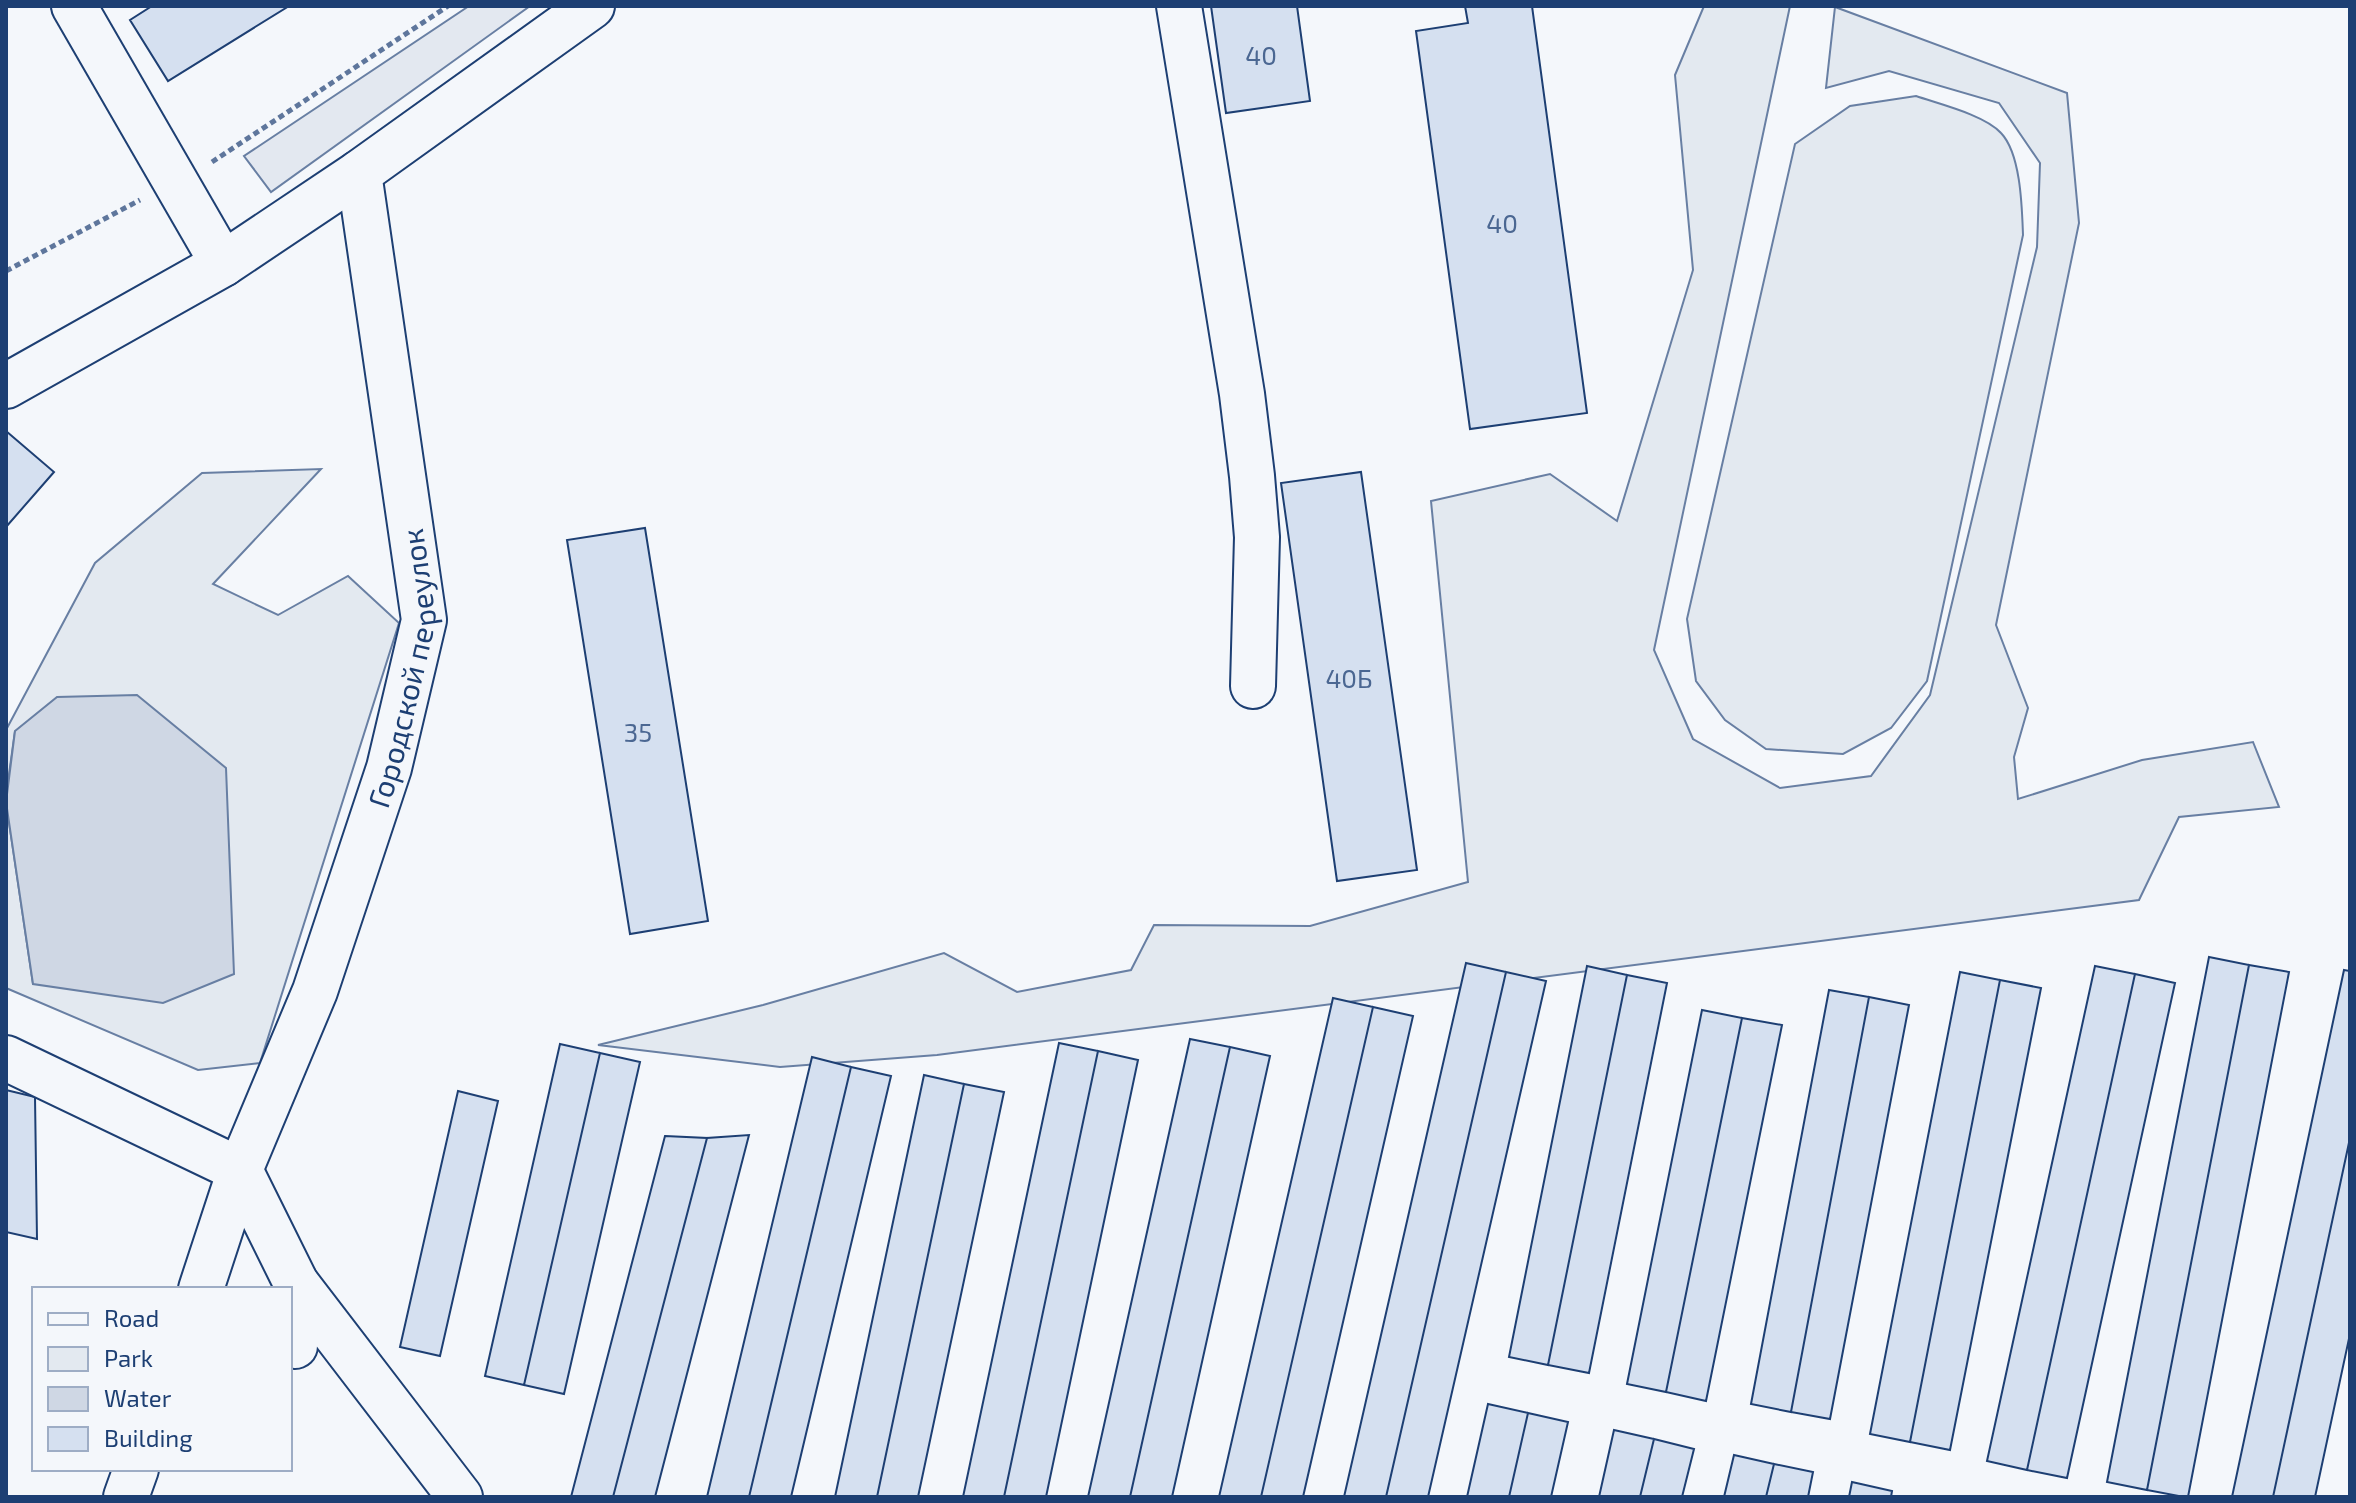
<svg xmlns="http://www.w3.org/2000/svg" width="2356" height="1503" font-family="'Exo 2',sans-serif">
	<rect width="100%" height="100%" fill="#f4f7fb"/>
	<path fill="#e3e9f0" stroke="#687fa3" stroke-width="2" d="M1704,6H1790L1654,650L1693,739L1780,788L1871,776L1930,695L2037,247L2040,163L1999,103L1889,71L1826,88L1835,7L2067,93L2079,223L1996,625L2028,708L2014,757L2018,799L2142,760L2253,742L2279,807L2179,817L2139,900L937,1055L780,1067L598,1045L763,1005L944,953L1017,992L1131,970L1154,925L1310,926L1468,882L1431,501L1550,474L1617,521L1693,270L1675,75Z
		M1916,96C1939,104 1985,115 2001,133C2021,154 2022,208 2023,235L1927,681L1891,728L1843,754L1766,749L1725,720L1696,681L1687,619L1795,144L1850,106Z
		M321,469L213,584L278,615L348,576L399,623L260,1063L198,1070L6,988V802L33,984L15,731L6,796V730L95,563L202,473Z"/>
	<path fill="#e3e8f0" stroke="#687fa3" stroke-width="2" d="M469,6H530L271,192L244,156Z"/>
	<path fill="#cfd7e4" stroke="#687fa3" stroke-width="2" d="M137,695L226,768L234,974L163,1003L33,984L6,802L15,731L57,697Z"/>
	<path fill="#d5e0f0" stroke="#1d3f73" stroke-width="2" d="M152,6H289L168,81L130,20Z
		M1211,6H1297L1310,101L1226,113Z
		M1465,6H1532L1587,413L1470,429L1416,31L1468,23Z
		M6,431L54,472L6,527Z
		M1361,472L1417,870L1337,881L1281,483Z
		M645,528L708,921L630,934L567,540Z
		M2209,957L2249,965L2147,1490L2107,1482Z
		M1466,963L1506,972L1386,1497H1344Z
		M2249,965L2289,972L2188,1497H2184L2147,1490Z
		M1587,966L1627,975L1548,1365L1509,1357Z
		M2095,966L2135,974L2027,1470L1987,1461Z
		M2344,970L2350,971V1138L2273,1497H2232Z
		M1506,972L1546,981L1428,1497H1386Z
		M1960,972L2000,980L1910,1442L1870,1434Z
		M2135,974L2175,983L2067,1478L2027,1470Z
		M1627,975L1667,983L1589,1373L1548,1365Z
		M2000,980L2041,988L1950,1450L1910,1442Z
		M1829,990L1869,997L1791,1412L1751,1404Z
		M1869,997L1909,1005L1830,1419L1791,1412Z
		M1333,998L1373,1007L1261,1497H1219Z
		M1373,1007L1413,1016L1303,1497H1261Z
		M1702,1010L1742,1018L1666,1392L1627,1384Z
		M1742,1018L1782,1025L1706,1401L1666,1392Z
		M1190,1039L1230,1047L1130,1497H1088Z
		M1059,1043L1098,1051L1004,1497H963Z
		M560,1044L600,1053L524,1385L485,1376Z
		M1230,1047L1270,1056L1172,1497H1130Z
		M1098,1051L1138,1060L1046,1497H1004Z
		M600,1053L640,1062L564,1394L524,1385Z
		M812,1057L851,1067L749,1497H707Z
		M851,1067L891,1076L791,1497H749Z
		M924,1075L964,1084L877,1497H835Z
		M964,1084L1004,1092L918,1497H877Z
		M6,1090L35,1097L37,1239L6,1232Z
		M458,1091L498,1101L440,1356L400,1347Z
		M749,1135L655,1497H613L707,1138Z
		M665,1136L707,1138L613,1497H571Z
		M2350,1138V1334L2315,1497H2273Z
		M1488,1404L1528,1413L1509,1497H1467Z
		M1528,1413L1568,1422L1551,1497H1509Z
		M1614,1430L1654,1439L1640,1497H1599Z
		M1654,1439L1694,1449L1682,1497H1640Z
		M1734,1455L1774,1464L1766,1497H1724Z
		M1774,1464L1813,1472L1808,1497H1766Z
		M1852,1482L1892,1491L1891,1497H1849Z"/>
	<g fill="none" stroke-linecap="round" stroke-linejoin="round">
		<g stroke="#1d3f73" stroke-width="48">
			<g id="minor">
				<path d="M74,6L223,264"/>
				<path d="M1179,6L1242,394L1252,476L1257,537L1253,686"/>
				<path d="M6,386L223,264L359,173"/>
				<path d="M6,1058L240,1170"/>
				<path d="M240,1170L296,1283L460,1497"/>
				<path id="s1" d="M201,1289L240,1170L315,991L389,768L424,620L359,173L592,6"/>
				<path d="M295,1346L296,1283"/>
				<path d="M126,1497L136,1469"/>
			</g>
		</g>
		<path stroke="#5e769c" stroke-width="5" stroke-dasharray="6 4" stroke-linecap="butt" d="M212,162L448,6
			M6,271L140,200"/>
		<use href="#minor" stroke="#f4f7fb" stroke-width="44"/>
	</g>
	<g text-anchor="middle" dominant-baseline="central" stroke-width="6" stroke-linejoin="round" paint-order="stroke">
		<g font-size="26" fill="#4b6792">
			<text x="1261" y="54">40</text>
			<text x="1502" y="222">40</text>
			<text x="1349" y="677">40Б</text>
			<text x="638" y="731">35</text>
		</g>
		<g font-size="30" fill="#1d3f73" stroke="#f4f7fb">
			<text stroke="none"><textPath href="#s1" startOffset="656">Городской переулок</textPath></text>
		</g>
	</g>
	<rect width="2356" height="1503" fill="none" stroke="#1d3f73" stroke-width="16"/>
	<rect x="32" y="1287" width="260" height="184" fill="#f4f7fb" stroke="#9eadc5" stroke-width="2"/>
	<rect x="48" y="1313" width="40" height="12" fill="#f4f7fb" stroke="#9eadc5" stroke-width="2"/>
	<text x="104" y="1327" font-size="24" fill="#1d3f73">Road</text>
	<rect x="48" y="1347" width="40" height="24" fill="#e3e9f0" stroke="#9eadc5" stroke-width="2"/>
	<text x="104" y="1367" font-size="24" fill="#1d3f73">Park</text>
	<rect x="48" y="1387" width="40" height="24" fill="#cfd7e4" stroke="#9eadc5" stroke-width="2"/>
	<text x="104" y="1407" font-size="24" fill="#1d3f73">Water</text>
	<rect x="48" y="1427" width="40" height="24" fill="#d5e0f0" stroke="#9eadc5" stroke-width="2"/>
	<text x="104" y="1447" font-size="24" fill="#1d3f73">Building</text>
</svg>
